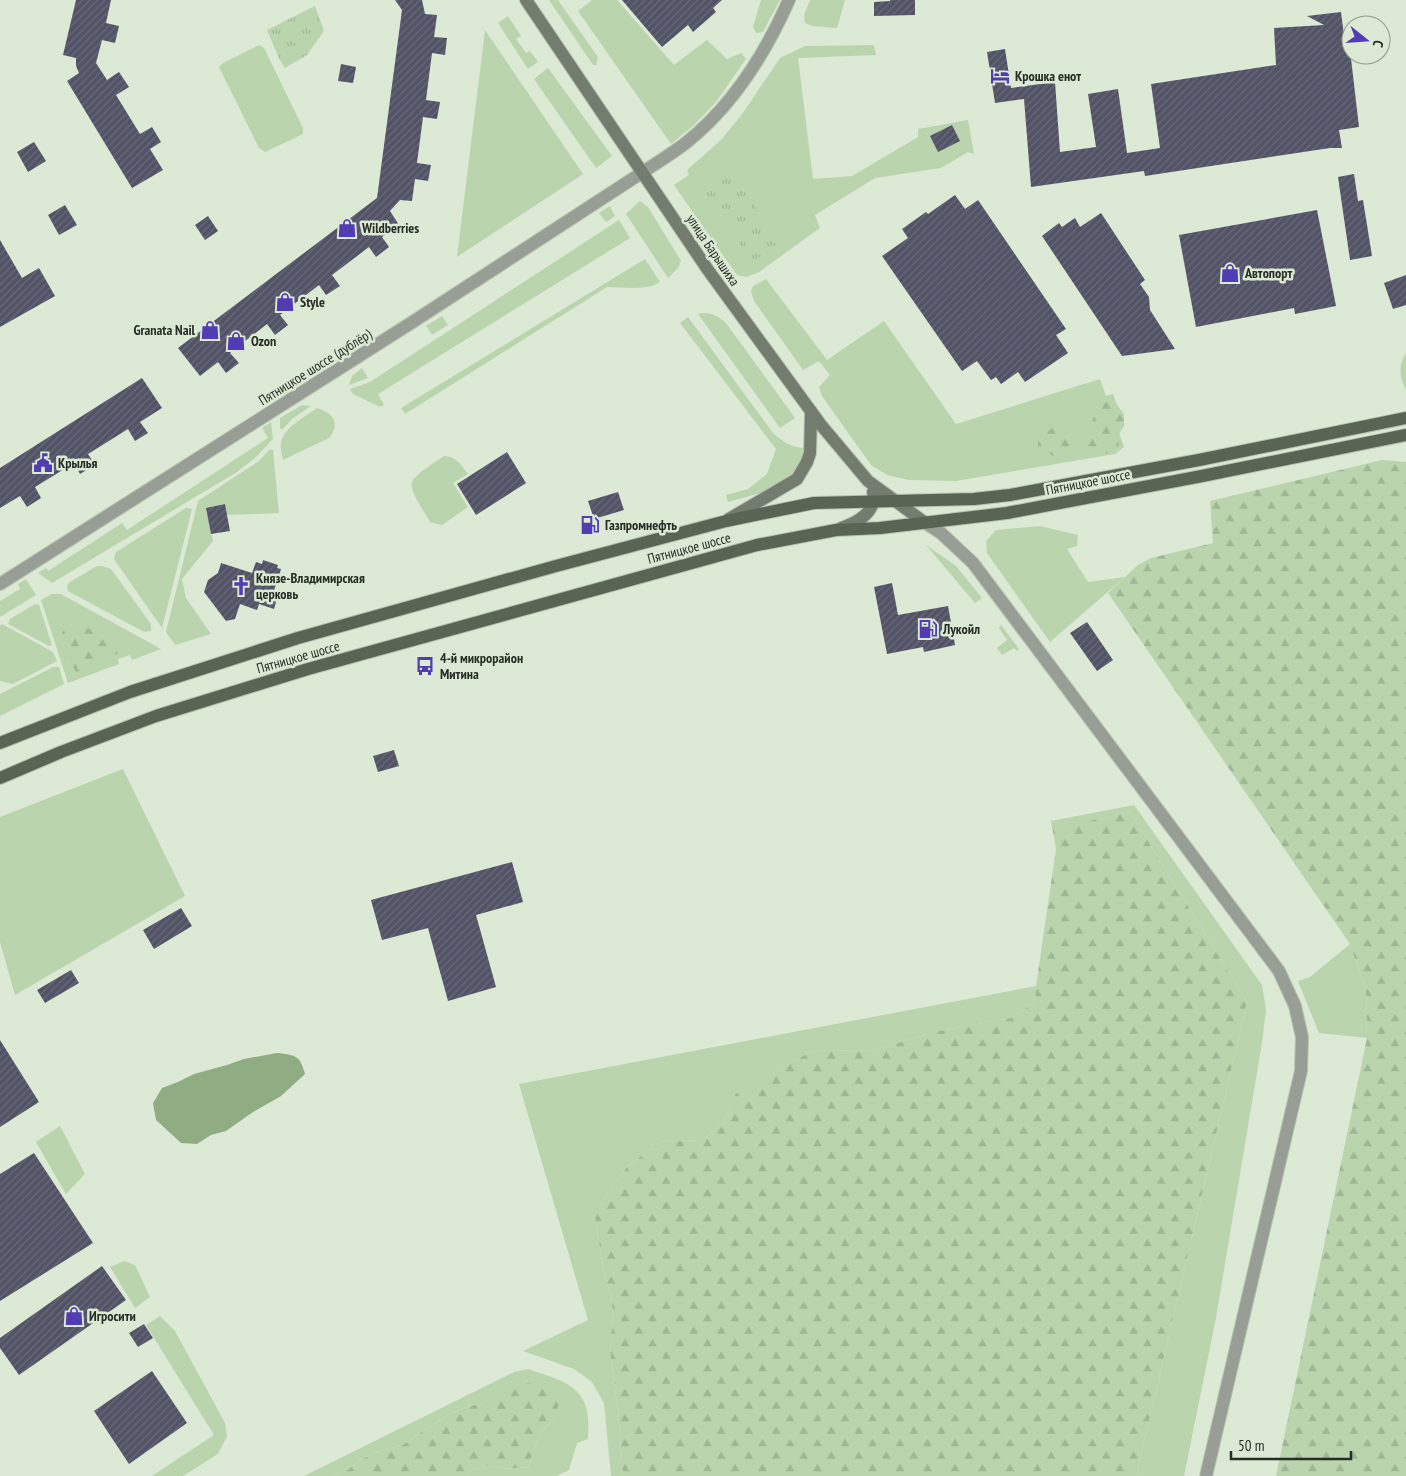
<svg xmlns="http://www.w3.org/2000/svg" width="1406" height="1476" font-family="'PT Sans Narrow',sans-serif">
	<defs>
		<pattern id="forest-firs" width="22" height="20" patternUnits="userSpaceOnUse" patternTransform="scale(1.25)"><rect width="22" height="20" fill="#bad5ad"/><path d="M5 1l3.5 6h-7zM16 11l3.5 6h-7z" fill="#a0b795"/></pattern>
		<pattern id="park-tufts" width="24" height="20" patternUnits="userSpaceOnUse" patternTransform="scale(1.25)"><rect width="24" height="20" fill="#bad5ad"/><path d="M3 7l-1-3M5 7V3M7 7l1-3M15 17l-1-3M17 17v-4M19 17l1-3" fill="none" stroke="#a0b795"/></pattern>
		<pattern id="building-hatch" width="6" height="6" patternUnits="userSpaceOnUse" patternTransform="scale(1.25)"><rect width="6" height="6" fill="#535367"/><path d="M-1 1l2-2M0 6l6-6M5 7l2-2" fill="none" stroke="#686978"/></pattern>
	</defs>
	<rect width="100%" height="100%" fill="#dbe9d5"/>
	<path fill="#bad5ad" d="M549,0H558L598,57L596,65H593Z
		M592,0H617L674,65L707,40L727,59L741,53L746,59L716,102L694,125L671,144L578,11Z
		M761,0H780L763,32L756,33L753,27Z
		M810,0H845L837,28L812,26L805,23L804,15Z
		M508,16L521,36L516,39L526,53L530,51L538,62L528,69L498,23Z
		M485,30L583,174L457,257Z
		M259,45L264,48L303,128V133L301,135L265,152L259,148L219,67L223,63Z
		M874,45L876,55L798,58L813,179L852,176L918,137V129L968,120L974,154L968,152L941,168L875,178L815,215L820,228L759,272L746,277L737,275L674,185L689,175L687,170L721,140L743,113L780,58L805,46Z
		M548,68L612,156L596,168L534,79Z
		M640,201L648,207L681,261L678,268L668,278L626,214Z
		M610,206L615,216L606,222L599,213Z
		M619,220L630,238L378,394L384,405L380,407L353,394L350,389L370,382Z
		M645,259L660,282C646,291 623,287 607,287L405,414L401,408Z
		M766,279L827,360L884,321L956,424L1100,379L1124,447L1115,454L956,481L909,480L887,475L871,465L822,396L819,387L830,375L819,361L803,370L754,301L751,291L753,286Z
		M702,313C713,313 718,316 726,323L795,418L780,428L698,314Z
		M442,316L448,325L432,335L426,326Z
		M688,317L773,433C783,442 792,448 807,448L800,469L775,489L728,502L726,495L748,489L767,474L776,449L680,323Z
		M1406,353V390C1399,377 1398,366 1406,353Z
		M362,368L368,378L349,385L352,376Z
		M302,405L311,406L292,419L283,429H280V418Z
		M317,408C333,413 341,423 329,438L283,460C282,455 280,449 281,444C282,428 305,417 317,408Z
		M271,422L273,439L256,457L237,472L52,583L38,573L46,568L48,571L122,523L127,530L268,438L262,428Z
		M270,449L273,450L279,513L227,515L225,504L206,508L213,541L182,579L186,598L211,634L175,645L166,632L198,501L259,461Z
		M444,456C456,456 461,465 468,474L453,483L468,507L442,525L430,522C426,514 409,491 412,482C415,474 436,462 444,456Z
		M186,508L192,509L162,628L114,559L116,552Z
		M1040,526L1078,535L1077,546L1067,549L1088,582L1125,577L1050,642L987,553L986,541L996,530Z
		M926,545L956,566L982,598L975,603Z
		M97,566H102L111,569L151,624V631L144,632L68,591L67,586L70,582Z
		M26,579L36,595L0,617V601L20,589L18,584Z
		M52,594H61L161,649L132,660L130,655L118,659L119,664L68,683L41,600Z
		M35,604L39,605L52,645L49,646L8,624L10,619Z
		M2,624L53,652L57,661L13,684L0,681V626Z
		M1001,625L1019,649L1017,651L1014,648L1002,655L997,648L1007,640L999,628Z
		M53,667H59L64,684L0,716V694Z
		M123,769L185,896L15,995L0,942V817Z
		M1134,805L1262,985L1266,1010L1262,1043L1216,1318L1184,1476H1136L1247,1002L1130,812L1067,827L1051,821Z
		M1350,944L1366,990L1367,1038L1319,1033L1298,981L1310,977Z
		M1036,986L1035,1002L1011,1018L934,1032L875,1050L812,1051L737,1093L728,1113L717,1129L701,1140L660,1142L628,1166L604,1198L595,1218L605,1277L611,1295L613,1314L610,1351L618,1410L623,1476H611L604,1403L592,1382L574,1369L523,1351L588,1320L519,1084Z
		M60,1126L85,1174L66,1194L36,1142Z
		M124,1261L135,1265L150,1297L135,1308L110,1267Z
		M160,1316L175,1331L225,1423L227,1436L218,1454L183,1476H152L214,1435L146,1325Z
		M528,1369C551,1377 582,1383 587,1411C589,1420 588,1430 588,1439L577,1443L569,1470L557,1476H467L470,1471L489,1465L509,1469L528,1467L541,1431L556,1418L489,1400L451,1413L401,1446L382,1450L362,1459L346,1471L332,1476H304L514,1372Z"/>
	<path fill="url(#forest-firs)" d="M1113,394L1117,405L1124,414V426L1118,436L1119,448L1109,454L1085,450C1089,431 1093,414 1103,397Z
		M1055,425H1063L1073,438L1070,446L1056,457L1038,449V441Z
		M1382,460L1406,462V1476H1276L1367,1038L1366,990L1350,944L1108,593L1138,565L1151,558L1213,543L1210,501Z
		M81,623L97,634H116L125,637L126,648L118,654L107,655C99,669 94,674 77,675L73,666L65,659L59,639L63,631Z
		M1130,812L1247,1002L1136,1476H623L618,1410L610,1351L613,1314L611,1295L605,1277L595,1218L604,1198L628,1166L660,1142L701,1140L717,1129L728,1113L736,1093L812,1051L875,1050L934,1032L1011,1018L1035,1002L1036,986L1056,849L1051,821L1067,826Z
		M528,1383L542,1387L559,1399L556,1418L541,1431L528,1467L509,1469L489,1465L470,1471L467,1476H332L346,1471L362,1459L382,1450L401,1446L451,1413L489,1400Z"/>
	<path fill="url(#park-tufts)" d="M315,6L324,31L307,55L285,68L279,58L267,30Z
		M728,166L780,243L752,262L700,185Z"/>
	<path fill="#8fac82" d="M277,1053C295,1055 300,1055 305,1074L281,1096L253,1112L226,1131L211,1135L197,1144L181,1143L156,1120L153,1103L162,1088L178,1082L194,1074L227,1065L244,1059Z"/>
	<path fill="url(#building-hatch)" d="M76,0H111L106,23L119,26L115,43L102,40L96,63L107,80L119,72L129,87L116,95L140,134L152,127L161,142L150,149L163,170L132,188L67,81L79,73L76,66V58L63,55Z
		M395,0H422L425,14L437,15L434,37L447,38L445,55L432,53L426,100L440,102L437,119L423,117L417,163L431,165L428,181L415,179L412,201L400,200L390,211L399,225L382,237L389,247L376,257L369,247L332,275L340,286L326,295L319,285L280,315L288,325L275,335L267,324L230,353L239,363L226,373L218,362L200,376L178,348L377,198L402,10Z
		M622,0H722L713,8L716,12L693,32L688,25L662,47Z
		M890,0H915V15L874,16V2L890,1Z
		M1341,12L1346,51L1350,50L1359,127L1339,130L1342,148H1330L1145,176L1144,171L1031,187L1024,99L995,103L987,52L1005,49L1011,88L1055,82L1060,152L1096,147L1088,94L1118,89L1127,153L1160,148L1151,84L1276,65L1274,28L1324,25L1307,16Z
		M341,64L356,67L353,83L338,81Z
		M952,125L960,141L938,152L930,136Z
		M34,142L46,161L28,172L17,152Z
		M1354,174L1358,201L1363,200L1372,256L1350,260L1338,177Z
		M955,195L965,209L978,200L1066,329L1056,335L1068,353L1025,382L1018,372L1001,384L996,377L991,380L977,361L962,371L882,256L908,238L902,229L926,212L928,214Z
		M65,205L77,225L59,235L48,215Z
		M1317,210L1336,306L1295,314L1294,308L1196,327L1179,235Z
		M1101,213L1145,280L1140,284L1149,297L1150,310L1175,349L1122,356L1042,236L1059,223L1062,227L1075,218L1080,227Z
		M208,216L218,231L205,240L195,225Z
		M0,240L22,278L39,268L55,296L0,327Z
		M1406,275V305L1393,309L1384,283Z
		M142,378L162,408L140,422L148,433L135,441L128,429L88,454L95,465L80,474L74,463L35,487L41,498L27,507L20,496L0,508V468Z
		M507,452L526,483L476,515L457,484Z
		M618,492L624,510L594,519L588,501Z
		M225,504L230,531L211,534L206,508Z
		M263,560L278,565L277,568L281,569L273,594L278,595L274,609L259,604L257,610L240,604L235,619L226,621L204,592L208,580L218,573L221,563L252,573L256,562L262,564Z
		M892,583L898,615L948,606L955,645L924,652L923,647L887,654L874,587Z
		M1087,622L1113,660L1097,671L1070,633Z
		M394,750L399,766L378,772L373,756Z
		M512,862L523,902L476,915L496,987L448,1001L428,928L382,940L371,900Z
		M181,908L192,926L154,949L143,930Z
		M71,970L79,983L45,1003L37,990Z
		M0,1040L39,1102L0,1127Z
		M34,1153L93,1243L0,1301V1174Z
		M102,1266L126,1300L19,1375L0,1348V1338Z
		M144,1324L153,1338L138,1347L129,1333Z
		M152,1371L187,1423L129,1464L94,1411Z"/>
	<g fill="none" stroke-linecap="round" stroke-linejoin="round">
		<g stroke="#b7c3b2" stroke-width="14">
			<path id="minor" d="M924,522L941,533L973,563L1279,971L1295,1006L1302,1037L1301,1071L1206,1476
				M0,584L411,323L643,172"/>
		</g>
		<g stroke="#b7c3b2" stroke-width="14">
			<path id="tertiary" d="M643,172C658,162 673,153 687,142C733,105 766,52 789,0"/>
		</g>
		<g stroke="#b7c3b2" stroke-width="14">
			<path id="secondary" d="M526,0L708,270L821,425L868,481L924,522
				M729,519L797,479L807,462L810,453L811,411
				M839,529C856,523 877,513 873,492"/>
		</g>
		<g stroke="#b7c3b2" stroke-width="14">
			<path id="primary" d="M0,743L130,692L298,638L556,566L726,521L814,503L974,499L1010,495L1199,460L1406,418
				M0,778L61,752L156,716L308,669L757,545L836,530L880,528L1007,513L1202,476L1406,435"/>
		</g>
		<use href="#minor" stroke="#989e95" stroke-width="12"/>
		<use href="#tertiary" stroke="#989e95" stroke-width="12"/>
		<use href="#secondary" stroke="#737c6f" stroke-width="12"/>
		<use href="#primary" stroke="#5a6455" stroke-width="12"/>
	</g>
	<defs>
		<g id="hotel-bare" transform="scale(1.5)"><path d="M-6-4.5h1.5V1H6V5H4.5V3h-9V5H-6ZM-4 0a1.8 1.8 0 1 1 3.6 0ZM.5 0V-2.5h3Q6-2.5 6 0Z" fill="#513cb3" stroke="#dbe9d5" stroke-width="2.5" paint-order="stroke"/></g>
		<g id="shop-bare" transform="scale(1.5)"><path d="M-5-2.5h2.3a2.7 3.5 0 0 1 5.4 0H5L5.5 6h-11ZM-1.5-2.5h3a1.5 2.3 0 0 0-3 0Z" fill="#513cb3" stroke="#dbe9d5" stroke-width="2.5" paint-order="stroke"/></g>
		<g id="civic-bare" transform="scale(1.5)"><path d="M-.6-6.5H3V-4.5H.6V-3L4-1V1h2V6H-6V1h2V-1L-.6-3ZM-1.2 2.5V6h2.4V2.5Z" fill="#513cb3" stroke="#dbe9d5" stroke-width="2.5" paint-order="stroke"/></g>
		<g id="fuel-bare" transform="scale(1.5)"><path d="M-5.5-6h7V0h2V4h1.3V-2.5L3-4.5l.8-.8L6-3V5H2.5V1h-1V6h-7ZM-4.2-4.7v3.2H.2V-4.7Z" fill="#513cb3" stroke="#dbe9d5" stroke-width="2.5" paint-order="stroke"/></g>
		<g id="church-bare" transform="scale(1.5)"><path d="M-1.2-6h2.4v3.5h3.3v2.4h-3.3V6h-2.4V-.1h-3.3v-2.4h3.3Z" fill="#513cb3" stroke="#dbe9d5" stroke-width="2.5" paint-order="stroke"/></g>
		<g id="bus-bare" transform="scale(1.5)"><path d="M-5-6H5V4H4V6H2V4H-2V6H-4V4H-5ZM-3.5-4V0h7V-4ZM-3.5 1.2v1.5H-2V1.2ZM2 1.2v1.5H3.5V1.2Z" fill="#513cb3" stroke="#dbe9d5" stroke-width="2.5" paint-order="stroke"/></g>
	</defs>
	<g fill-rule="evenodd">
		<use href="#hotel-bare" x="1000" y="76"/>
		<use href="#shop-bare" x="347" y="228"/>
		<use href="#shop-bare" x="1230" y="273"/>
		<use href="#shop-bare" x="285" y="302"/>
		<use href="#shop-bare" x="210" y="330"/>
		<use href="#shop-bare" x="236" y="341"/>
		<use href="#civic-bare" x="43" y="463"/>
		<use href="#fuel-bare" x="590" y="525"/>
		<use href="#church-bare" x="241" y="586"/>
		<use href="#fuel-bare" x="928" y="629"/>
		<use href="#bus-bare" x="425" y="666"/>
		<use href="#shop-bare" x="74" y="1316"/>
	</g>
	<g text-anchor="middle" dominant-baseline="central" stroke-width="5" stroke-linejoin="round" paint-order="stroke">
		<g font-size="14" font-weight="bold" fill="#272c25" stroke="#dbe9d5" text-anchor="start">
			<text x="1015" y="76">Крошка енот</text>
			<text x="362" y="228">Wildberries</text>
			<text x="1245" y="273">Автопорт</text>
			<text x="300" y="302">Style</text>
			<text x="195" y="330" text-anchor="end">Granata Nail</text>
			<text x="251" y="341">Ozon</text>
			<text x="58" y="463">Крылья</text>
			<text x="605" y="525">Газпромнефть</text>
			<text x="256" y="578">Князе-Владимирская<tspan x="256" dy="16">церковь</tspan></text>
			<text x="943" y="629">Лукойл</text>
			<text x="440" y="658">4-й микрорайон<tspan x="440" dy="16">Митина</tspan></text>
			<text x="89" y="1316">Игросити</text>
		</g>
		<g font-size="14" fill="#272c25" stroke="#dbe9d5">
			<text transform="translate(713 250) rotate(56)">улица Барышиха</text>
			<text transform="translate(315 367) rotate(-32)">Пятницкое шоссе (дублёр)</text>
			<text transform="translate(1088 482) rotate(-11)">Пятницкое шоссе</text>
			<text transform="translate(689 548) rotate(-15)">Пятницкое шоссе</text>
			<text transform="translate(298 657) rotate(-16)">Пятницкое шоссе</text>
		</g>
	</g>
	<g transform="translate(1366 40) rotate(107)"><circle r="24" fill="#dbe9d5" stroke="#939d8f"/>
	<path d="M0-4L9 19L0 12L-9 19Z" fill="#513cb3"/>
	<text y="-8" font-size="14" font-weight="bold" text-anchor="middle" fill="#272c25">С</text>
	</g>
	<path d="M1231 1451v8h120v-8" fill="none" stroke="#272c25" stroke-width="2.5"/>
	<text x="1238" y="1451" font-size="15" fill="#272c25" stroke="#dbe9d5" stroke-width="4" paint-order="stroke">50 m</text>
</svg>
